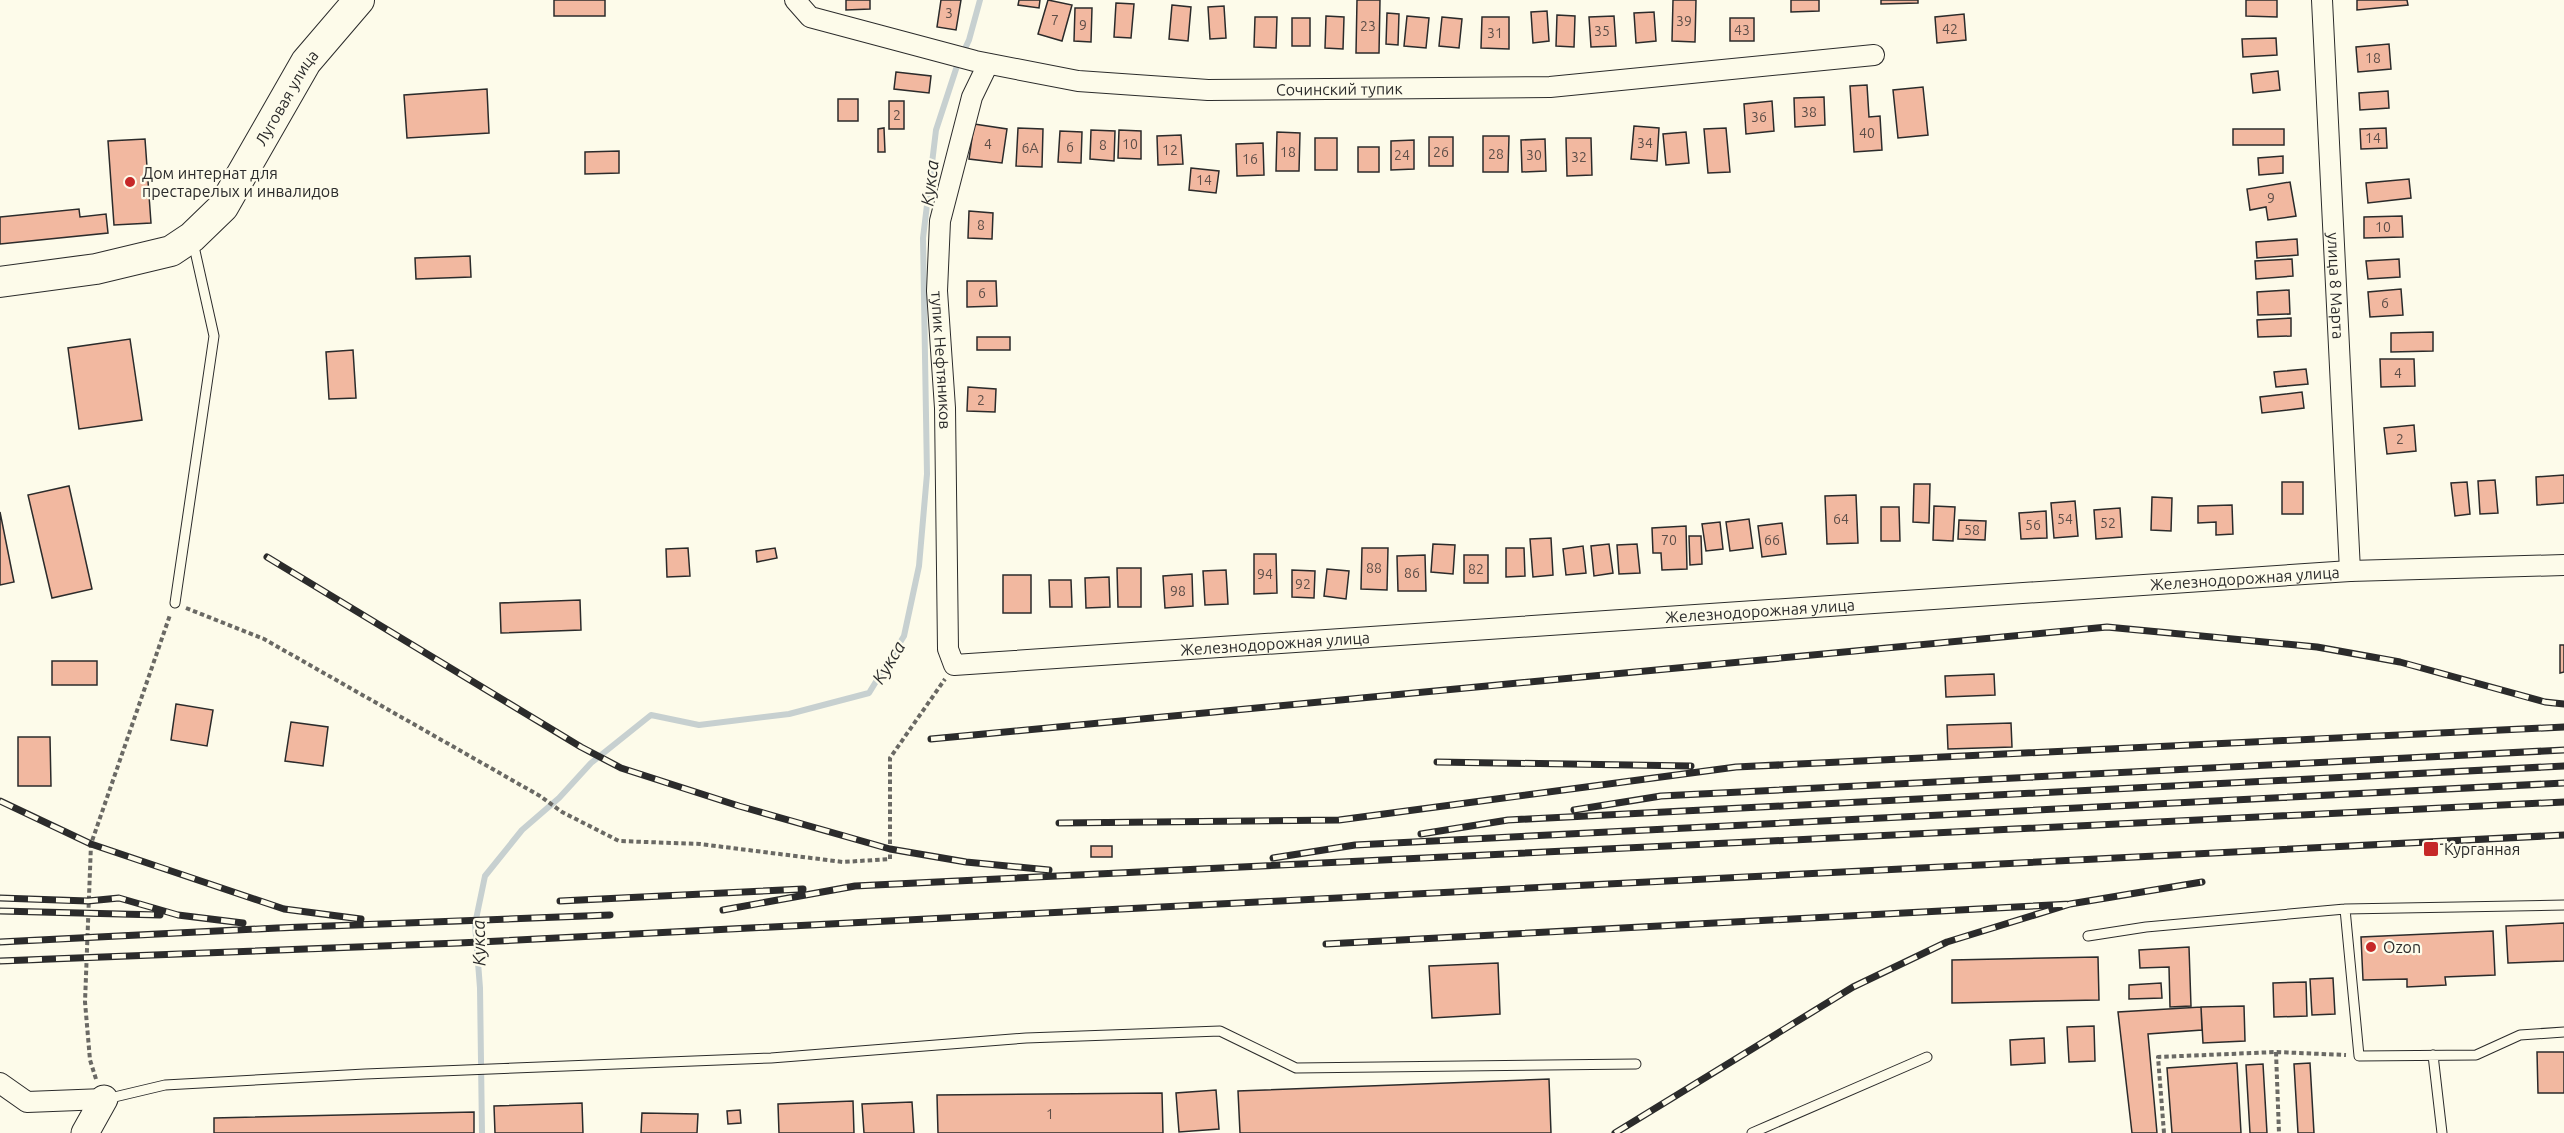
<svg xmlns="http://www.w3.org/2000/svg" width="2564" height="1133" font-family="Ubuntu,sans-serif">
	<rect width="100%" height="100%" fill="#fdfbea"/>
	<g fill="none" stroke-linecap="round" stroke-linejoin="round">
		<path stroke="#c7d0d0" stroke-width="6" d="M482,1133L480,988L475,924L485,876L522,830L559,798L591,763L651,715L699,725L789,714L869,693L904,636L919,566L927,474L923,238L936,130L957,66L969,40L980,0"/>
	</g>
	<path fill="#f2b8a0" stroke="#2b2b2b" stroke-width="1.5" d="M554,0H605V16H554Z
		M846,0H870V9L846,10Z
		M941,0H961L956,30L937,27Z
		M1019,0H1040L1039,8L1018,5Z
		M1048,0L1072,5L1062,41L1038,34Z
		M1357,0H1380L1379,53H1356Z
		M1673,0H1696L1695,42L1672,41Z
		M1791,0H1819V11L1791,12Z
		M1881,0H1918V3L1881,4Z
		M2246,0H2277V17L2246,16Z
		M2357,0H2407L2408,5L2357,10Z
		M1116,3L1134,4L1131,38L1114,37Z
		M1172,5L1191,7L1188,41L1169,39Z
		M1224,6L1226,38L1210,39L1208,7Z
		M1075,8H1092L1091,42L1074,41Z
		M1547,11L1549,41L1533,43L1531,12Z
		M1654,12L1656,41L1636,43L1634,13Z
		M1387,13L1399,14L1398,45L1386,44Z
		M1964,14L1966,40L1937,43L1935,17Z
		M1557,15L1575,16L1574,47L1556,46Z
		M1326,16L1344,17L1343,49L1325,48Z
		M1407,16L1429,18L1426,48L1404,46Z
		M1614,16L1616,46L1591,47L1589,17Z
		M1255,17H1277L1276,48L1254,47Z
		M1442,17L1462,19L1459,48L1439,46Z
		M1482,17H1509V49L1481,48Z
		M1292,18H1310V46H1292Z
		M1730,18H1754V41H1730Z
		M2276,38L2277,55L2243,57L2242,39Z
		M2389,44L2391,69L2358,72L2356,47Z
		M2278,71L2280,90L2253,93L2251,74Z
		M896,72L931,76L929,93L894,89Z
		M1867,85L1869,117L1880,116L1882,150L1854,152L1850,86Z
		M1923,87L1928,135L1898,138L1893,90Z
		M487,89L489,133L407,138L404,95Z
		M2388,91L2389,108L2360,110L2359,93Z
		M1824,97L1825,125L1795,127L1794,98Z
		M838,99H858V121H838Z
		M889,101H904V129H889Z
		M1772,101L1774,131L1746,134L1744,104Z
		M974,124L1007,129L1002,163L969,159Z
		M1634,126L1659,128L1657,161L1631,159Z
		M884,128L885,152H878V129Z
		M1018,128L1043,129L1042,167L1016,166Z
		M1726,128L1730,172L1708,173L1704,129Z
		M2386,128L2387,148L2361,149L2360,129Z
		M2233,129H2284V145H2233Z
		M1091,130L1115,131L1114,161L1090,159Z
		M1119,130L1141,131V159L1118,158Z
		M1060,131L1082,132L1081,163L1058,162Z
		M1277,132L1300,133L1299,171H1276Z
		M1686,132L1689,163L1666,165L1663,134Z
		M1181,135L1183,164L1158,165L1157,136Z
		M1483,136H1509L1508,172H1483Z
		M1429,137H1453V166H1429Z
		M1315,138H1337V170H1315Z
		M1566,138H1591L1592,175L1567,176Z
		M145,139L151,223L114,225L108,141Z
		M1545,139L1546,171L1522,172L1521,140Z
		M1414,140V169L1391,170V141Z
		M1263,143L1264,175L1237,176L1236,144Z
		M1358,147H1379V172H1358Z
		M619,151V173L585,174V152Z
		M2283,156V173L2259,175L2258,158Z
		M1191,168L1219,171L1216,193L1189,190Z
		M2409,179L2411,198L2368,203L2366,183Z
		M2290,182L2296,216L2268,220L2266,207L2250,210L2247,189Z
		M79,209L80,217L106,214L108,233L0,244V217Z
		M969,211L993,213L992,239L968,238Z
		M2402,216L2403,237L2364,238V217Z
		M2297,239L2298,255L2257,258L2256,242Z
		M470,256L471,277L416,279L415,258Z
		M2292,259L2293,276L2256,279L2255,261Z
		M2399,259L2400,277L2368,279L2366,261Z
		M967,281H996L997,306L967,307Z
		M2401,289L2403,315L2370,317L2368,292Z
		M2289,290L2290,314L2258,315L2257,292Z
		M2291,318V336L2258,337L2257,320Z
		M2433,332V351L2391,352V333Z
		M977,337H1010V350H977Z
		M130,339L142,420L79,429L68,348Z
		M353,350L356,398L329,399L326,352Z
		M2380,359H2414L2415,386L2381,387Z
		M2306,369L2308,384L2276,387L2274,372Z
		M968,387L996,389L995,412L967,411Z
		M2302,392L2304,408L2262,413L2260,397Z
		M2414,425L2416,451L2387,454L2384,428Z
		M2564,475V503L2537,505L2536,477Z
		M2495,480L2498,513L2480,514L2478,481Z
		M2282,482H2303V514H2282Z
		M2467,482L2470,514L2455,516L2451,483Z
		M1914,484H1930L1929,523L1913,522Z
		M69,486L92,589L52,598L28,495Z
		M1856,495L1858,543L1827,544L1825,496Z
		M2152,497L2172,498L2171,531L2151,530Z
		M2075,501L2078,536L2054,538L2051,503Z
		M2232,505L2233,534L2216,535V522L2198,523V506Z
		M1934,506L1955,507L1953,541L1933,540Z
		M1881,507H1899L1900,541H1881Z
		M2120,508L2122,537L2096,539L2094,510Z
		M2046,511L2047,538L2021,539L2019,513Z
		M0,512L14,582L0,585Z
		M1749,519L1753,548L1730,551L1726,522Z
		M1959,520L1986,521L1985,540L1958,539Z
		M1720,522L1723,549L1706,551L1702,524Z
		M1782,523L1786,554L1762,557L1758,526Z
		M1686,526L1687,569L1662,570L1661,553H1653L1652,528Z
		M1689,536H1701L1702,564L1690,565Z
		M1551,538L1553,575L1533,577L1530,539Z
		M1433,544L1455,545L1453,574L1431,572Z
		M1609,544L1613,573L1594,576L1591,546Z
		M1637,544L1640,573L1619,574L1617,545Z
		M1583,546L1586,573L1566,575L1563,549Z
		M688,548L690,576L667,577L666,549Z
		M775,548L777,558L757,562L756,551Z
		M1362,548H1388L1387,590L1361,589Z
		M1506,548H1524L1525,576L1506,577Z
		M1254,554H1276L1277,593L1254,594Z
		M1425,555L1426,591H1398L1397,556Z
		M1464,555H1488V583H1464Z
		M1117,568H1141V607H1118Z
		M1327,569L1349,571L1346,599L1324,596Z
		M1226,570L1228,604L1205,605L1203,571Z
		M1292,570L1315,571L1314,598L1292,597Z
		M1192,574L1193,606L1165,608L1163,576Z
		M1003,575H1031V613H1003Z
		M1109,577L1110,607L1086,608L1085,578Z
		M1049,580H1071L1072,607H1050Z
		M580,600L581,630L501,633L500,603Z
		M2560,645H2564V672L2560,673Z
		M52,661H97V685H52Z
		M1994,674L1995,695L1946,697L1945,676Z
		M176,704L213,710L207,746L171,740Z
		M291,722L328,727L323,766L285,761Z
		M2011,723L2012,747L1948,749L1947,725Z
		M18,737H50L51,786H18Z
		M1091,846H1112V857H1091Z
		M2564,923V961L2508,963L2506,926Z
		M2493,931L2495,975L2445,977L2446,985L2407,987V979L2363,980L2361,937Z
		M2189,947L2191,1006L2170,1007L2169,967L2140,968L2139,950Z
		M2098,957L2099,1000L1952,1003V960Z
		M1498,963L1500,1014L1432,1018L1429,966Z
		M2333,978L2335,1014L2312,1015L2310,979Z
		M2306,982L2307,1016L2274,1017L2273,983Z
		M2161,983L2162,998L2129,999V985Z
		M2244,1006L2245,1041L2203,1043L2201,1007Z
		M2201,1007L2202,1030L2148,1034L2157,1133H2132L2118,1012Z
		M2094,1026L2095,1061L2069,1062L2067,1027Z
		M2044,1038L2045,1063L2011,1065L2010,1040Z
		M2537,1052H2564V1093H2538Z
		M2237,1063L2241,1133H2172L2167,1068Z
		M2310,1063L2314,1133H2298L2294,1064Z
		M2263,1064L2267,1133H2250L2246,1065Z
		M1549,1079L1551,1133H1240L1238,1091Z
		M1216,1090L1219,1129L1179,1132L1176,1093Z
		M1162,1093L1163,1133H938L937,1095Z
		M853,1101L854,1133H779L778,1104Z
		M912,1102L914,1133H864L862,1104Z
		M582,1103L583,1133H495L494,1106Z
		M740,1110L741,1123L728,1124L727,1111Z
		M474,1112V1133H214V1118Z
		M642,1113L698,1114L697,1133H641Z"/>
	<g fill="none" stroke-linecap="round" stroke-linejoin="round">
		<g stroke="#2b2b2b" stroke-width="11">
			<path id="lane" d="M175,603L214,336L193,242
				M2345,909L2359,1056L2476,1055L2520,1035L2564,1032
				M2088,936L2146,927L2345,909L2564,905
				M2433,1055L2442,1133
				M106,1099L165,1085L365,1074L771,1058L1026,1038L1220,1031L1296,1068L1636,1064
				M1752,1133L1927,1057"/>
		</g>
		<g stroke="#2b2b2b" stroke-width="22">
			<g id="street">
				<path id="s1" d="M795,0L810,17L975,61L1078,81L1208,90L1550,87L1874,55"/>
				<path id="s2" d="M2322,0L2350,571"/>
				<path id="s3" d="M988,64L972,97L940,221L937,291L945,408L948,649L954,665L2350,571L2564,565"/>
				<path d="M0,1083L27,1102L104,1099"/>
			</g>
		</g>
		<g stroke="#2b2b2b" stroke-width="29">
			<path id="secondary" d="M85,1133L104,1099"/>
		</g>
		<g stroke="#2b2b2b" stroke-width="32">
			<g id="primary">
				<path id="s4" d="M0,282L96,269L171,251L192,237L223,207L306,62L359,0"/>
			</g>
		</g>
		<path stroke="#6a6964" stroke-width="4" stroke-dasharray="4.5 3" stroke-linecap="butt" d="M186,608L264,639L540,796L562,812L619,841L700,844L843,862L890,859V758L945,679
			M2276,1052L2279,1133
			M96,1079L90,1060L85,1002L91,844L170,615
			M2164,1133L2158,1057L2276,1052L2346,1055"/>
		<use href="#lane" stroke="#fdfbea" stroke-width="9"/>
		<use href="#street" stroke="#fdfbea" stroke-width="20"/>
		<use href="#secondary" stroke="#fdfbea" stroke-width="27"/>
		<use href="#primary" stroke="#fdfbea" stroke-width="30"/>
		<g stroke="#2b2b2b" stroke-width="7">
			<path id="rail" d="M267,557L581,747L621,768L739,806L890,849L966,862L1049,870
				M931,739L2107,627L2317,647L2400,662L2545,702L2564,704
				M1437,762L1691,766
				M0,801L91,844L284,909L361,919
				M1574,810L1661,796L2564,750
				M1059,823L1339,820L1736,767L2564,727
				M1421,834L1508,820L2564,766
				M1273,858L1355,845L2564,783
				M0,898L88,901L119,898L178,915L243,923
				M560,901L803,889
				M723,910L855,886L2564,802
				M0,911L160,915
				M0,942L277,928L610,915
				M1326,944L2070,904
				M0,961L459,943L2564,835
				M1615,1133L1853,987L1947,942L2070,904L2202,882"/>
		</g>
		<use href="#rail" stroke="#fdfbea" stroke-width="4.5" stroke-dasharray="14" stroke-linecap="butt"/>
	</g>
	<g fill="#c62828" stroke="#fdfbea" stroke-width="2">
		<circle cx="130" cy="182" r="6"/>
		<rect x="2423" y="841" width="16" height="16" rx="3"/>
		<circle cx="2371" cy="947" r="6"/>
	</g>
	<g text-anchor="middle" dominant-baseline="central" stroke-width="4.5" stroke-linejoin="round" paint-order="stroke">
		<g font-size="14" fill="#5d4e48">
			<text x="949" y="13">3</text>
			<text x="1055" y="20">7</text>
			<text x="1684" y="21">39</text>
			<text x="1083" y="25">9</text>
			<text x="1368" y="26">23</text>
			<text x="1950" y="29">42</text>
			<text x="1742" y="30">43</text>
			<text x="1602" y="31">35</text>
			<text x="1495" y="33">31</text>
			<text x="2373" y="58">18</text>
			<text x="1809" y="112">38</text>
			<text x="897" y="115">2</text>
			<text x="1759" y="117">36</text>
			<text x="1867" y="133">40</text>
			<text x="2373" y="138">14</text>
			<text x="1645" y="143">34</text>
			<text x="988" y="144">4</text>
			<text x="1130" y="144">10</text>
			<text x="1103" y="145">8</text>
			<text x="1070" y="147">6</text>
			<text x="1030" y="148">6А</text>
			<text x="1170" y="150">12</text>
			<text x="1288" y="152">18</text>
			<text x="1441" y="152">26</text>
			<text x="1496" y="154">28</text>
			<text x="1402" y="155">24</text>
			<text x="1534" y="155">30</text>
			<text x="1579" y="157">32</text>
			<text x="1250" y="159">16</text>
			<text x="1204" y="180">14</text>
			<text x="2271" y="198">9</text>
			<text x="981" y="225">8</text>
			<text x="2383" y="227">10</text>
			<text x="982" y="293">6</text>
			<text x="2385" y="303">6</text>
			<text x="2398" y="373">4</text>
			<text x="981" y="400">2</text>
			<text x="2400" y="439">2</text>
			<text x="1841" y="519">64</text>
			<text x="2065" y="519">54</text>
			<text x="2108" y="523">52</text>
			<text x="2033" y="525">56</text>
			<text x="1972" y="530">58</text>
			<text x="1669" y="540">70</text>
			<text x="1772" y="540">66</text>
			<text x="1374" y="568">88</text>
			<text x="1476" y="569">82</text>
			<text x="1412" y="573">86</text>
			<text x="1265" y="574">94</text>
			<text x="1303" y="584">92</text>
			<text x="1178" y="591">98</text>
			<text x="1050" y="1114">1</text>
		</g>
		<g font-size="16" fill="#2b2b2b" stroke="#fdfbea">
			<text stroke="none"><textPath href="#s1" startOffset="560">Сочинский тупик</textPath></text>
			<text stroke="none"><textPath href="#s4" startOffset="369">Луговая улица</textPath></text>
			<text stroke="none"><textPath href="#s2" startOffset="286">улица 8 Марта</textPath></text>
			<text stroke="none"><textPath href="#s3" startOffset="304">тупик Нефтяников</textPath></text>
			<text stroke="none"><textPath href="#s3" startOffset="1904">Железнодорожная улица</textPath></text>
			<text stroke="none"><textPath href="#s3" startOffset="1418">Железнодорожная улица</textPath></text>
			<text stroke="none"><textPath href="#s3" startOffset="932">Железнодорожная улица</textPath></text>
		</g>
		<g font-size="16" fill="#2b2b2b" stroke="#fdfbea" text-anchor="start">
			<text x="142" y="173">Дом интернат для<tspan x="142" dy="18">престарелых и инвалидов</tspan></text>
			<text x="2444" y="849">Курганная</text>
			<text x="2383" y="947">Ozon</text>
		</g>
		<g font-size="18" font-style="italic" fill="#2b2b2b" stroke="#fdfbea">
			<text transform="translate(929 183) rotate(-83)">Кукса</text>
			<text transform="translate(888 662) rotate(-59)">Кукса</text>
			<text transform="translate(478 943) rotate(-91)">Кукса</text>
		</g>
	</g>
</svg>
